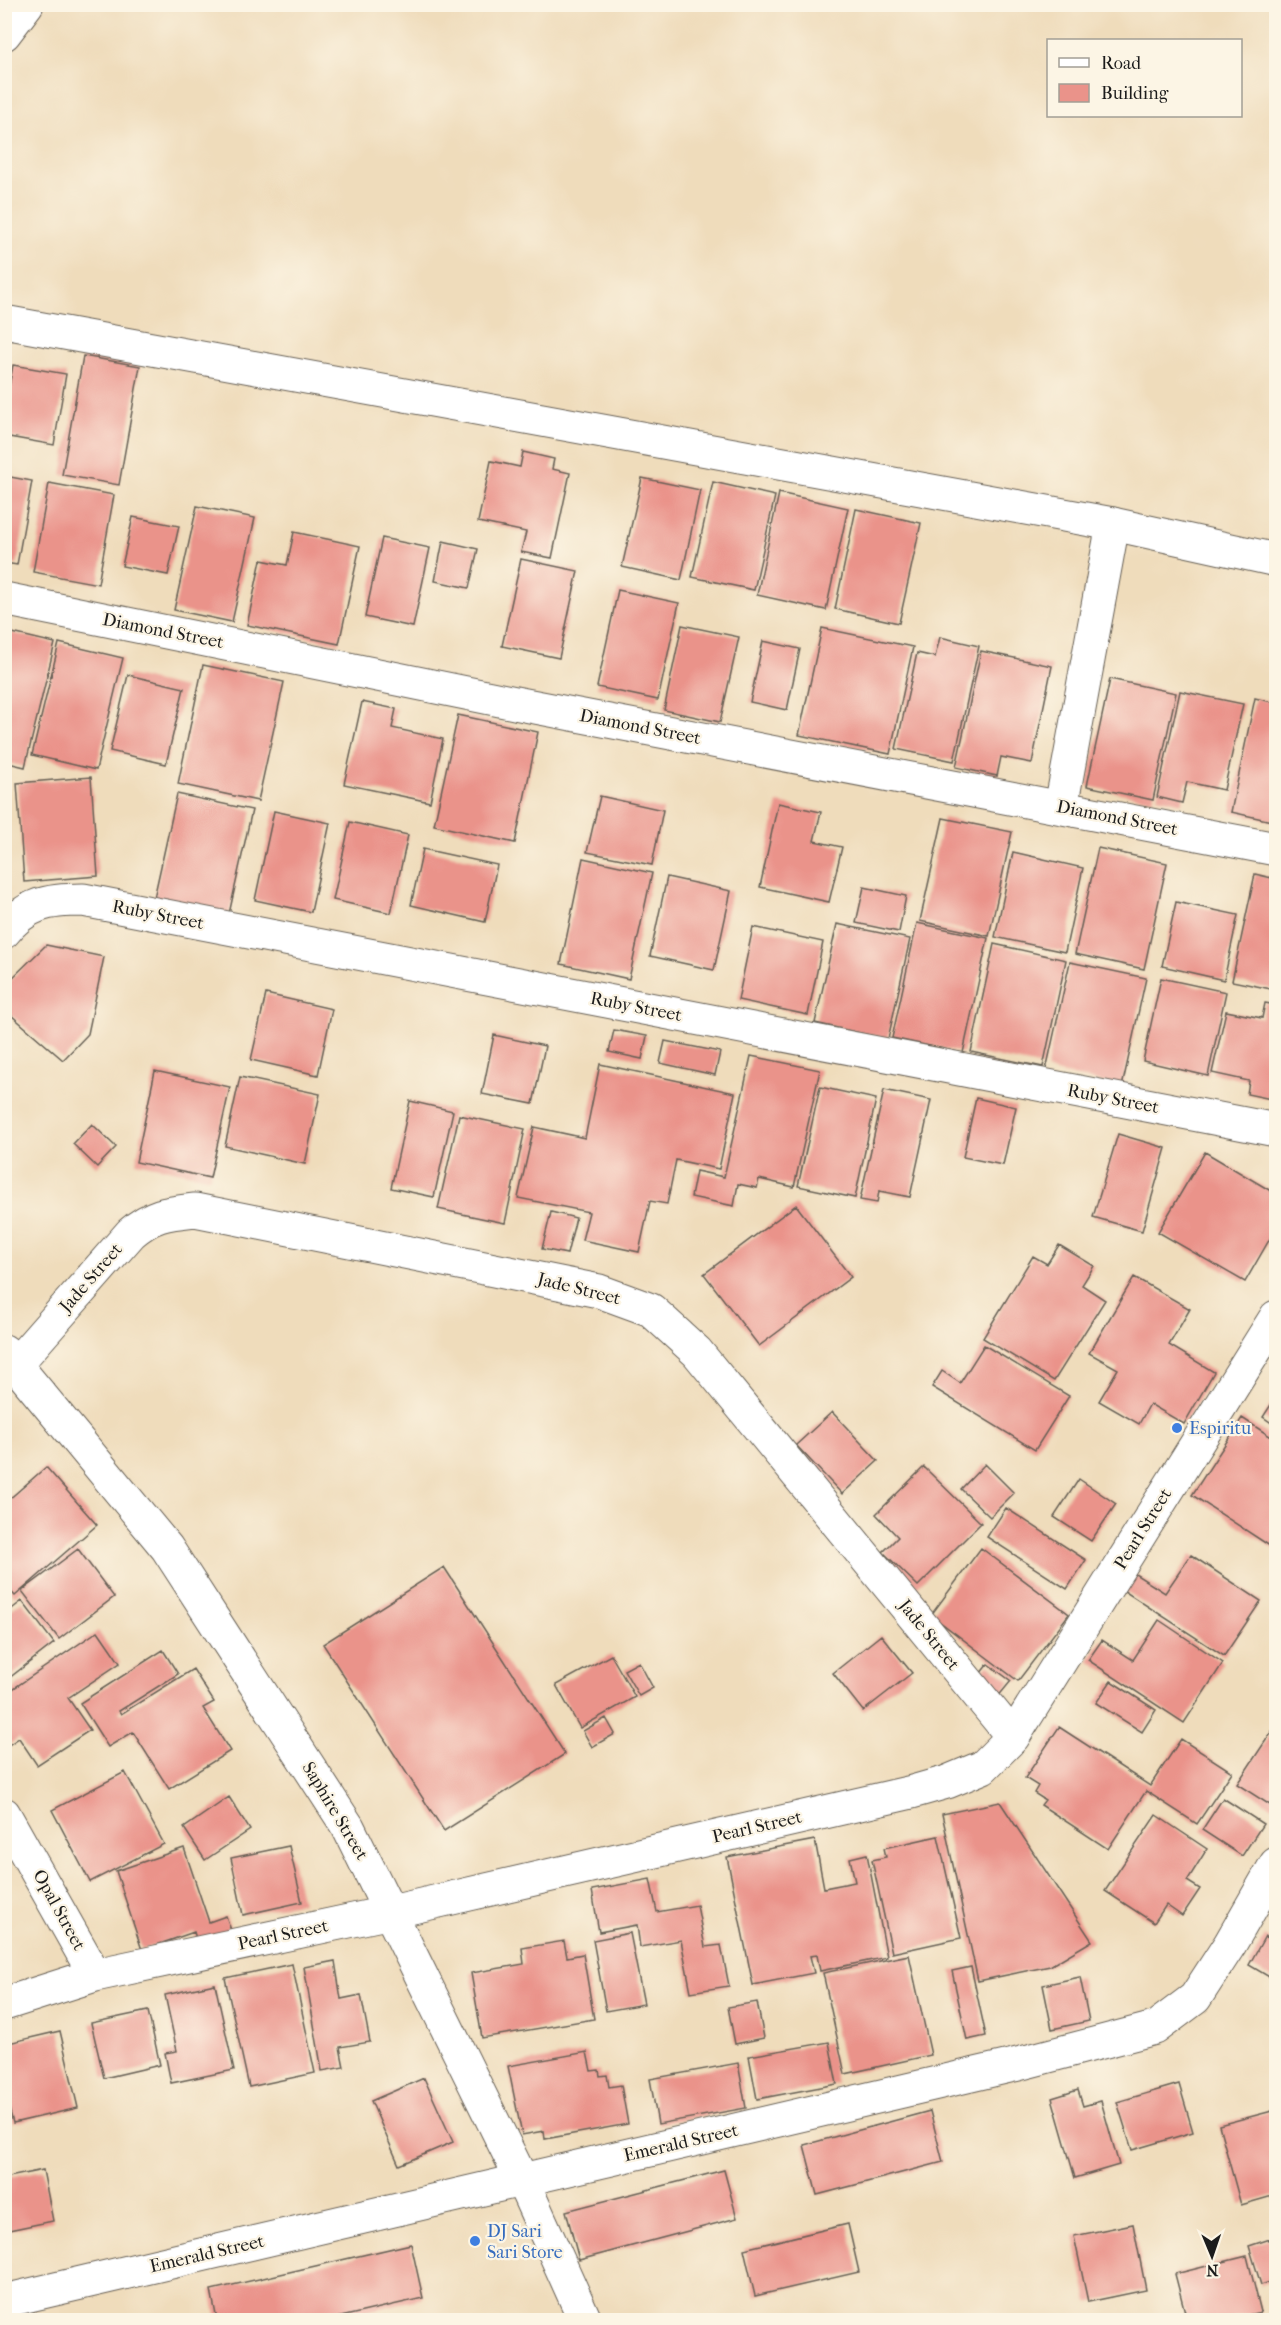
<svg xmlns="http://www.w3.org/2000/svg" width="1281" height="2325" font-family="'IM FELL French Canon',serif">
	<rect width="100%" height="100%" fill="#fcf5e5"/>
	<filter id="ink" filterUnits="userSpaceOnUse"><feTurbulence type="fractalNoise" baseFrequency=".0167" numOctaves="2"/><feDisplacementMap in="SourceGraphic" scale="12" xChannelSelector="R" yChannelSelector="G"/><feConvolveMatrix kernelMatrix="1 2 1 2 8 2 1 2 1" color-interpolation-filters="sRGB"/></filter>
	<filter id="wash" filterUnits="userSpaceOnUse"><feTurbulence type="fractalNoise" baseFrequency=".008" numOctaves="4" result="noise"/><feDisplacementMap in="SourceGraphic" scale="24" xChannelSelector="R" yChannelSelector="G"/><feGaussianBlur stdDeviation="1.35" result="paint"/><feColorMatrix in="noise" values="0 0 0 0 0 0 0 0 0 0 0 0 0 0 0 0 0 1.4 0 .05"/><feComposite in="paint" operator="in"/></filter>
	<g filter="url(#wash)">
		<rect width="100%" height="100%" fill="#efdcbb"/>
		<g id="blocks">
			<path fill="#ea938a" d="M83,356L140,366L119,485L62,475Z
				M13,365L66,374L54,445L4,436V413Z
				M523,452L554,459L552,469L570,473L552,558L521,552L526,532L478,522L491,461L520,467Z
				M5,476L32,481L17,565L5,563Z
				M642,478L700,490L681,580L622,567Z
				M713,482L775,496L754,590L692,577Z
				M49,483L114,495L98,584L33,572Z
				M779,493L848,508L826,610L757,595Z
				M197,506L255,518L232,622L174,610Z
				M856,509L921,523L899,623L835,609Z
				M133,517L179,526L168,575L122,566Z
				M294,532L360,546L339,644L247,625L261,560L287,565Z
				M382,538L430,548L413,627L365,617Z
				M443,541L478,549L469,588L435,581Z
				M521,559L578,571L559,658L502,646Z
				M618,590L679,603L658,700L597,687Z
				M682,625L739,637L720,722L664,710Z
				M822,628L913,647L890,754L799,735Z
				M4,631L55,643L25,767L4,762Z
				M940,637L979,646L954,761L896,749L917,653L935,657Z
				M763,641L800,649L787,710L750,702Z
				M59,643L123,658L96,770L32,755Z
				M981,651L1052,666L1032,763L1001,757L997,776L956,767Z
				M203,665L284,682L258,801L178,784Z
				M128,675L184,688L166,764L110,751Z
				M1110,679L1176,693L1153,800L1087,786Z
				M1180,691L1243,704L1224,790L1187,782L1182,803L1157,797Z
				M1255,698L1276,703V822L1231,812Z
				M362,702L396,709L392,728L443,739L430,802L344,784Z
				M458,715L538,732L515,843L434,825Z
				M91,777L98,876L24,882L17,783Z
				M177,794L252,810L229,914L154,898Z
				M600,796L663,810L652,865L587,852Z
				M778,803L821,812L814,841L842,847L829,902L760,887Z
				M274,811L330,823L311,912L255,900Z
				M943,818L1012,832L989,936L920,921Z
				M350,822L408,835L391,913L333,900Z
				M1098,848L1167,863L1144,969L1075,954Z
				M423,849L497,865L485,922L411,905Z
				M1013,852L1083,868L1065,952L995,937Z
				M583,858L652,873L629,979L561,964Z
				M1255,874L1276,879V990L1232,981Z
				M667,877L731,891L714,970L650,956Z
				M864,887L906,896L899,932L856,923Z
				M1176,902L1238,915L1224,980L1162,966Z
				M917,923L988,938L963,1053L892,1038Z
				M837,924L910,939L888,1039L815,1023Z
				M753,927L823,942L808,1015L738,1000Z
				M994,944L1066,960L1043,1067L971,1052Z
				M46,945L104,957L88,1034L63,1060L4,1009L8,982Z
				M1070,962L1146,978L1122,1087L1046,1070Z
				M1161,978L1226,992L1208,1076L1143,1061Z
				M266,994L332,1009L318,1075L251,1060Z
				M1265,1003L1276,1005V1100L1247,1094L1249,1081L1212,1073L1226,1011L1262,1018Z
				M614,1030L647,1036L642,1059L609,1052Z
				M494,1035L545,1046L533,1104L482,1094Z
				M665,1041L720,1052L715,1075L660,1063Z
				M751,1056L820,1070L794,1187L759,1179L757,1188L738,1184L734,1206L691,1197L696,1171L724,1177Z
				M600,1064L735,1093L719,1169L676,1160L667,1204L650,1201L639,1252L582,1240L589,1212L518,1198L534,1127L585,1138Z
				M155,1071L230,1087L210,1178L136,1162Z
				M240,1077L320,1094L305,1164L225,1146Z
				M820,1087L876,1099L855,1198L798,1186Z
				M884,1090L931,1100L910,1197L879,1191L877,1203L860,1200Z
				M976,1098L1016,1107L1003,1165L963,1157Z
				M410,1101L453,1111L434,1197L391,1188Z
				M459,1115L525,1129L505,1223L438,1209Z
				M92,1124L116,1147L97,1167L73,1144Z
				M1118,1134L1166,1148L1142,1231L1093,1217Z
				M1205,1152L1276,1194V1228L1245,1282L1158,1232Z
				M796,1205L851,1277L759,1346L704,1274Z
				M551,1212L576,1218L567,1254L542,1249Z
				M1059,1245L1094,1266L1082,1285L1105,1300L1054,1381L983,1338L1033,1256L1047,1264Z
				M1134,1277L1190,1309L1169,1345L1214,1372L1184,1424L1150,1404L1139,1424L1099,1401L1118,1369L1089,1353Z
				M984,1345L1069,1396L1035,1450L932,1387L942,1371L960,1383Z
				M1276,1397V1426L1263,1417Z
				M832,1412L878,1461L842,1494L796,1445Z
				M1242,1418L1276,1440V1550L1192,1495Z
				M985,1464L1014,1493L990,1517L961,1489Z
				M46,1467L97,1525L15,1596L4,1584V1498L7,1501Z
				M924,1467L981,1523L918,1586L883,1552L898,1537L876,1514Z
				M1079,1479L1116,1504L1091,1541L1054,1517Z
				M1006,1508L1086,1560L1067,1589L987,1537Z
				M981,1548L1069,1614L1018,1681L931,1615Z
				M78,1549L114,1597L59,1639L22,1591Z
				M1191,1555L1261,1601L1224,1656L1121,1589L1132,1572L1165,1593Z
				M444,1567L565,1754L444,1831L323,1644Z
				M22,1601L54,1643L4,1682V1615Z
				M1159,1620L1223,1663L1184,1723L1088,1660L1102,1640L1133,1660Z
				M98,1631L120,1663L68,1698L90,1730L37,1765L19,1738L4,1748V1695Z
				M881,1635L912,1673L863,1711L833,1673Z
				M163,1650L178,1674L119,1711L121,1714L193,1669L214,1702L203,1708L230,1751L169,1789L133,1732L108,1747L80,1703Z
				M611,1655L635,1697L580,1728L556,1685Z
				M639,1662L653,1688L639,1696L624,1670Z
				M988,1664L1011,1681L997,1698L975,1680Z
				M1111,1681L1156,1710L1142,1732L1096,1703Z
				M606,1718L615,1734L592,1747L583,1731Z
				M1276,1725V1801L1273,1807L1237,1784Z
				M1059,1727L1150,1786L1181,1739L1232,1772L1197,1824L1146,1791L1108,1849L1041,1805L1045,1800L1034,1793L1038,1786L1025,1778Z
				M125,1772L164,1844L90,1882L52,1810Z
				M229,1797L250,1830L205,1860L184,1828Z
				M1223,1798L1263,1824L1242,1856L1202,1830Z
				M1000,1802L1092,1941L1050,1966L978,1981L942,1814Z
				M1156,1815L1207,1849L1187,1881L1200,1889L1182,1916L1166,1905L1154,1923L1105,1891Z
				M938,1836L961,1938L892,1953L872,1860L886,1857L884,1848Z
				M815,1840L824,1888L855,1882L850,1858L867,1854L887,1957L820,1971L817,1955L810,1956L814,1973L753,1985L727,1857Z
				M289,1846L302,1902L243,1915L231,1858Z
				M184,1848L209,1922L226,1916L231,1930L197,1942L194,1932L142,1950L116,1871Z
				M650,1879L657,1912L697,1905L705,1947L721,1945L729,1986L691,1992L681,1940L640,1947L637,1925L599,1932L592,1890Z
				M630,1933L644,2004L606,2011L593,1940Z
				M1265,1936L1276,1943V1981L1249,1965Z
				M564,1941L567,1957L583,1954L594,2019L482,2038L471,1973L524,1964L522,1948Z
				M909,1955L931,2055L845,2074L823,1973Z
				M335,1961L341,1999L361,1995L370,2042L340,2047L344,2067L322,2071L304,1967Z
				M292,1964L315,2073L249,2087L225,1978Z
				M971,1967L986,2036L967,2040L952,1971Z
				M1080,1977L1089,2021L1052,2029L1043,1985Z
				M215,1984L234,2070L171,2083L165,2053L177,2051L165,1995Z
				M757,2002L764,2038L735,2044L728,2007Z
				M148,2011L160,2065L104,2078L91,2023Z
				M60,2031L78,2108L13,2123L4,2089V2044Z
				M829,2042L837,2084L757,2099L749,2056Z
				M587,2052L591,2071L599,2070L600,2076L607,2075L609,2087L621,2085L628,2124L545,2139L544,2131L522,2135L508,2066Z
				M738,2063L746,2108L658,2124L650,2079Z
				M424,2078L453,2142L399,2165L371,2101Z
				M1179,2084L1193,2132L1132,2150L1117,2102Z
				M1078,2090L1083,2106L1101,2101L1119,2165L1075,2178L1052,2098Z
				M1276,2110V2195L1241,2205L1219,2125Z
				M930,2111L943,2162L817,2195L804,2145Z
				M43,2170L53,2221L4,2231V2178Z
				M724,2170L737,2218L579,2260L566,2211Z
				M848,2224L859,2272L755,2296L744,2249Z
				M1133,2224L1146,2290L1088,2302L1074,2236Z
				M1276,2237V2280L1261,2285L1249,2246Z
				M411,2244L423,2298L328,2320H217L211,2290Z
				M1247,2256L1261,2312L1226,2320H1187L1175,2274Z"/>
		</g>
	</g>
	<g filter="url(#ink)">
		<use href="#blocks" fill-opacity="0" stroke="#665f54" stroke-width="1.5"/>
		<g fill="none" stroke-linecap="round" stroke-linejoin="round">
			<g stroke="#665f54" stroke-width="35">
				<path id="minor" d="M4,599L520,704L1276,849
					M1061,807L1113,524
					M4,932C27,903 48,900 83,900L1276,1130
					M4,1351L167,1548L348,1827L522,2180L585,2320
					M16,1364L131,1233C153,1214 167,1213 195,1210L599,1291L651,1310L697,1352L1013,1737
					M4,1814L95,1975
					M4,2004L95,1975L391,1912L912,1792L947,1782L983,1767L1013,1737L1276,1317
					M4,2301L1014,2065L1155,2028L1195,1998L1230,1944L1276,1864"/>
			</g>
			<g stroke="#665f54" stroke-width="35">
				<path id="tertiary" d="M4,34L27,4
					M4,322L1113,524L1276,560"/>
			</g>
			<use href="#minor" stroke="#fff" stroke-width="33"/>
			<use href="#tertiary" stroke="#fff" stroke-width="33"/>
		</g>
	</g>
	<g fill="#3f7fe0" stroke="#fcf5e5" stroke-width="2">
		<circle cx="1177" cy="1428" r="6"/>
		<circle cx="475" cy="2241" r="6"/>
	</g>
	<g text-anchor="middle" dominant-baseline="central" stroke-width="4.5" stroke-linejoin="round" paint-order="stroke">
		<g font-size="18" fill="#1c1c1c" stroke="#fcf5e5">
			<text transform="translate(163 631) rotate(11)">Diamond Street</text>
			<text transform="translate(640 727) rotate(11)">Diamond Street</text>
			<text transform="translate(1117 818) rotate(11)">Diamond Street</text>
			<text transform="translate(158 915) rotate(11)">Ruby Street</text>
			<text transform="translate(636 1007) rotate(11)">Ruby Street</text>
			<text transform="translate(1113 1099) rotate(11)">Ruby Street</text>
			<text transform="translate(91 1278) rotate(-49)">Jade Street</text>
			<text transform="translate(579 1289) rotate(14)">Jade Street</text>
			<text transform="translate(1143 1529) rotate(-58)">Pearl Street</text>
			<text transform="translate(929 1635) rotate(51)">Jade Street</text>
			<text transform="translate(335 1811) rotate(59)">Saphire Street</text>
			<text transform="translate(757 1827) rotate(-13)">Pearl Street</text>
			<text transform="translate(59 1910) rotate(61)">Opal Street</text>
			<text transform="translate(283 1935) rotate(-12)">Pearl Street</text>
			<text transform="translate(681 2143) rotate(-13)">Emerald Street</text>
			<text transform="translate(207 2254) rotate(-13)">Emerald Street</text>
		</g>
		<g font-size="18" fill="#366cbe" stroke="#fcf5e5" text-anchor="start">
			<text x="1189" y="1428">Espiritu</text>
			<text x="487" y="2231">DJ Sari<tspan x="487" dy="21">Sari Store</tspan></text>
		</g>
	</g>
	<rect width="1281" height="2325" fill="none" stroke="#fcf5e5" stroke-width="24"/>
	<rect x="1047" y="39" width="195" height="78" fill="#fcf5e5" stroke="#a29e95" stroke-width="1.5"/>
	<rect x="1059" y="58" width="30" height="9" fill="#ffffff" stroke="#a29e95" stroke-width="1.5"/>
	<text x="1101" y="69" font-size="18" fill="#1c1c1c">Road</text>
	<rect x="1059" y="84" width="30" height="18" fill="#ea938a" stroke="#a29e95" stroke-width="1.5"/>
	<text x="1101" y="99" font-size="18" fill="#1c1c1c">Building</text>
	<g transform="translate(1212 2256) rotate(178)" stroke="#fcf5e5" stroke-width="4.5" paint-order="stroke">
	<path d="M0-4.5L10 22L0 15L-10 22Z" fill="#1c1c1c"/>
	<text y="-9" font-size="16" font-weight="bold" text-anchor="middle" fill="#1c1c1c">N</text>
	</g>
</svg>
